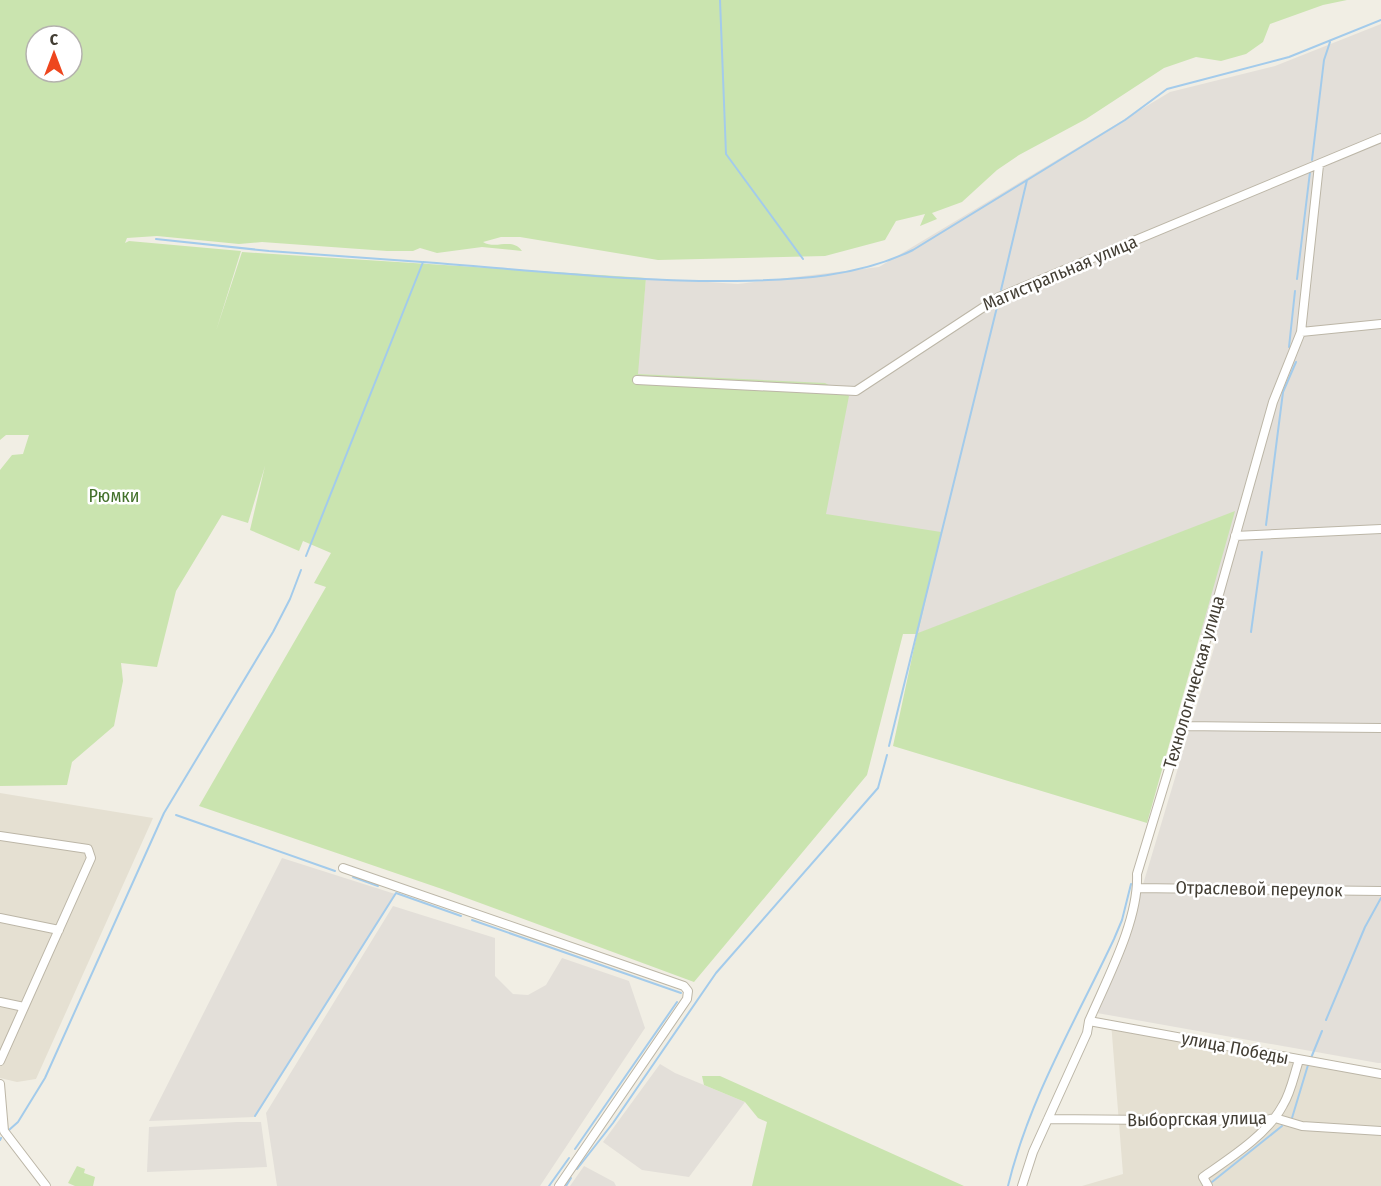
<svg xmlns="http://www.w3.org/2000/svg" width="1381" height="1186" font-family="'Fira Sans Condensed',sans-serif">
	<rect width="100%" height="100%" fill="#f1eee4"/>
	<path fill="#e5e0d2" d="M0,793L153,818L36,1079L17,1082L0,1078Z
		M1111,1022L1381,1071V1186H1082L1123,1174Z"/>
	<path fill="#e3dfd9" d="M1381,24V1063H1378L1097,1013L1126,941L1218,635H1198L1234,512L917,634L826,514L730,379L637,374L646,278L738,284L879,267L1170,92L1275,66Z
		M282,858L395,894L255,1117L149,1121Z
		M393,906L495,938V976L513,994L528,995L546,985L562,958L629,981L645,1028L540,1186H277L266,1113Z
		M660,1064L675,1073L745,1102L689,1177L642,1170L603,1142Z
		M237,1122H261L267,1167L147,1172L149,1127Z
		M584,1166L614,1182L616,1186H570Z"/>
	<path fill="#cae4af" fill-rule="evenodd" d="M0,0H1347L1323,5L1270,24L1263,42L1246,54L1221,61L1196,57L1164,68L1086,119L1019,155L997,170L962,202L932,213L937,219L920,226L925,214L896,221L885,240L825,256L658,260L520,237H501L483,242C496,250 512,237 522,251L482,247L437,253L420,248L413,251H387L262,242L239,244L157,236L127,238L125,243L129,241L241,251L216,331L242,252L646,278L638,374L825,383L849,396L826,514L941,532L918,633L1235,511L1147,823L893,746L917,634H903L867,775L694,982L442,889L199,806L326,587L314,583L331,553L303,541L299,551L250,530L265,466L248,523L222,515L176,591L157,667L121,663L123,681L114,726L72,762L67,785L0,786V470L12,455L23,454L29,435H6L0,440ZM36,36H72V72H36Z
		M702,1076H720L964,1186H752L767,1122L758,1118L745,1102L704,1085Z
		M77,1166L85,1169L84,1173L95,1177L93,1186H75L68,1183Z"/>
	<g fill="none" stroke-linecap="round" stroke-linejoin="round">
		<path stroke="#a3cbeb" stroke-width="2" d="M720,0L726,154L803,259
			M1312,160L1324,60L1330,42
			M156,239L269,251L422,262
			M1297,279L1310,172
			M1001,290L1027,180
			M1289,347L1295,291
			M1266,525L1283,392L1296,362
			M306,556L423,262C527,270 631,282 736,281C796,280 858,277 913,250L1125,120L1167,89L1289,57L1381,20
			M1251,632L1262,552
			M889,746L997,307
			M176,815L335,871
			M353,877L378,886
			M472,920L681,993
			M1326,1020L1365,927L1381,898
			M1311,1058L1322,1031
			M255,1116L396,893L461,916
			M1292,1118L1308,1065
			M9,1130L18,1122L45,1078L164,813L273,632L290,599L301,570
			M0,1140L1,1138
			M575,1149L677,1002
			M577,1169L613,1123L716,973L878,788L887,755
			M1212,1182L1282,1126
			M549,1186L569,1158
			M566,1186L571,1178
			M1008,1186C1029,1099 1076,1020 1114,939L1122,920L1131,884"/>
		<g stroke="#bcb6a7" stroke-width="10">
			<path id="minor" d="M1301,332L1381,324
				M637,380L856,391L999,297L1381,138
				M1235,536L1381,529
				M1182,726L1381,728
				M0,836L88,849L91,858L0,1061
				M343,868L684,986L688,991L687,999L559,1186
				M1137,888L1381,891
				M0,918L59,930
				M0,1002L24,1007
				M1089,1021L1381,1074
				M0,1084L4,1131L46,1186
				M1048,1119L1262,1121L1275,1118L1302,1126L1381,1131
				M1022,1186L1033,1152L1087,1033L1089,1021C1107,979 1139,920 1137,874L1182,726L1273,402L1301,332L1319,165
				M1208,1186L1203,1177C1230,1158 1267,1135 1283,1105C1291,1092 1294,1075 1299,1060"/>
		</g>
		<use href="#minor" stroke="#fff" stroke-width="8"/>
	</g>
	<g text-anchor="middle" dominant-baseline="central" stroke-width="5" stroke-linejoin="round" paint-order="stroke">
		<g font-size="18" fill="#433e34" stroke="#fff">
			<text transform="translate(1060 273) rotate(-23)">Магистральная улица</text>
			<text transform="translate(1194 682) rotate(-74)">Технологическая улица</text>
			<text transform="translate(1259 889) rotate(1)">Отраслевой переулок</text>
			<text transform="translate(1235 1048) rotate(11)">улица Победы</text>
			<text transform="translate(1197 1119) rotate(-1)">Выборгская улица</text>
		</g>
		<g font-size="18" fill="#43712b" stroke="#fff">
			<text x="114" y="496">Рюмки</text>
		</g>
	</g>
	<g transform="translate(54 54)"><circle r="28" fill="#ffffff" stroke="#b4b2ae" stroke-width="1.5"/>
	<path d="M0-4.5L10 22L0 15L-10 22Z" fill="#ee461e"/>
	<text y="-9" font-size="16" font-weight="bold" text-anchor="middle" fill="#433e34">С</text>
	</g>
</svg>
